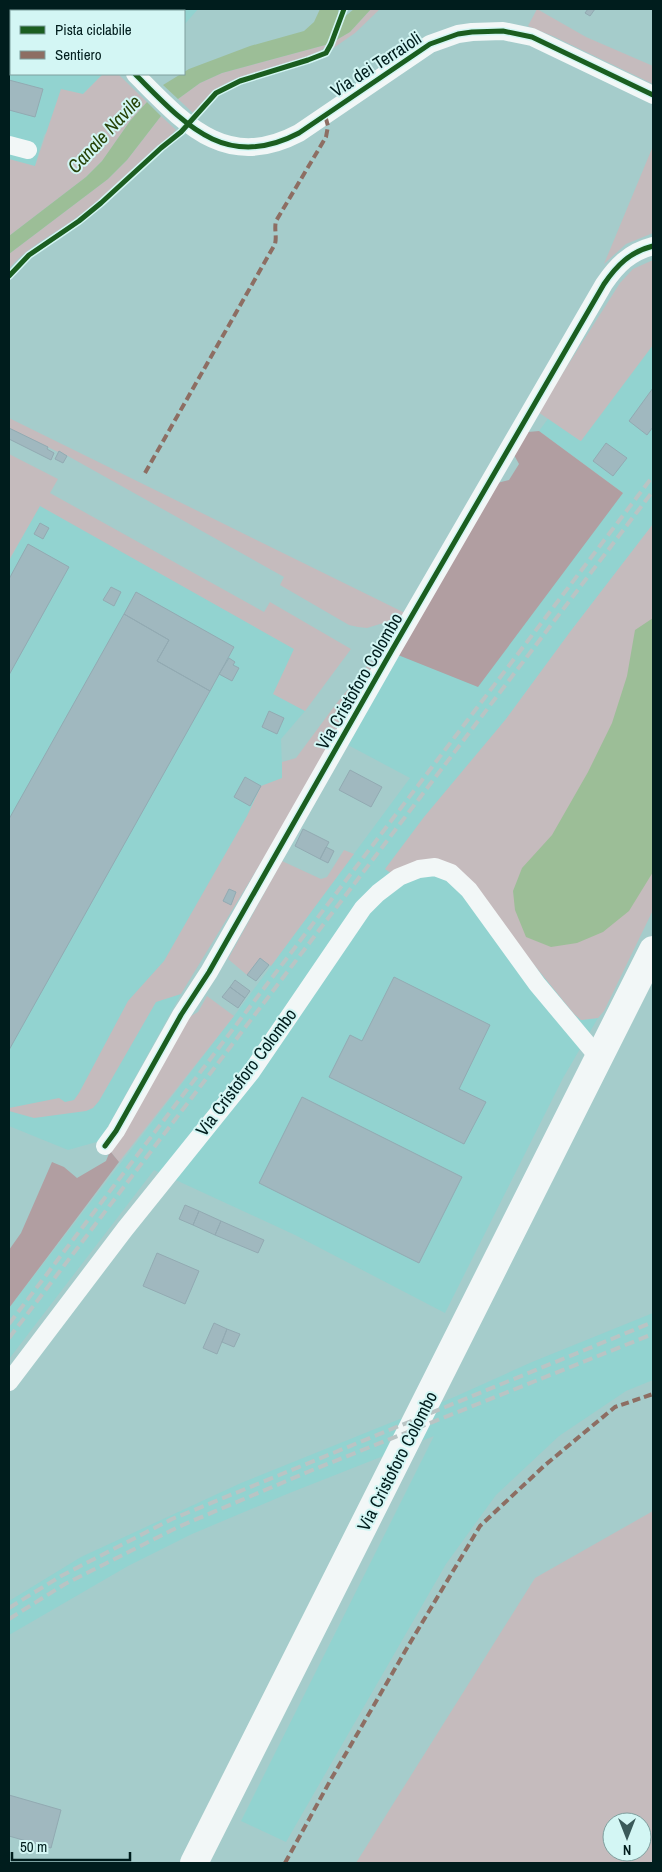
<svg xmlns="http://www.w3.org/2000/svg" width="662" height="1872" font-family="'Archivo Narrow',sans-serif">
	<rect width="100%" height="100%" fill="#a5cccb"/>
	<path fill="#92d3d0" d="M9,9H198L184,25V11H11V74H103L44,135L35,166L9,197Z
		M653,288V524L570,632L506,719L475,758L455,871L582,1020L598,1018L563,1078L445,1313L295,1235L154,1170L9,1359V1308L234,1016L410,778L348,745L398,655L623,493L539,431L632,304Z
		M40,505L294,649L274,694L305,711L281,739L284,825L181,994L100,1141L68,1150L9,1126V561Z
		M653,1313V1380L626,1391L559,1436L496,1495L446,1564L286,1842L241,1821L434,1436L287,1494L192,1534L128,1566L9,1635V1601L81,1557L241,1483L452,1398L532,1362Z"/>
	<path fill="#c5bbbd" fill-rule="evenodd" d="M371,9H380L355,33L332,49L333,42L350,32Z
		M537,9L586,37L653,66V84L555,37L528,26Z
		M329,44C304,69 258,67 227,83C211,91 206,101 193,113L178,99L200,83L222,73Z
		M103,74H118L147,102L130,121L103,160L86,177L9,236V159L35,166L61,89L83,94Z
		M161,116L176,130C170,138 160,143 153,150C127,175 102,200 72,221C51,236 26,248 9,269V254L108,179L127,160Z
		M653,146V233L626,244L604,264Z
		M653,260V345L581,441L579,440L538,412L620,283L633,269Z
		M9,418L405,613L393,620L367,628L358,627L349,625L280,585L284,577L59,451L58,452L9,428Z
		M9,454L58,479L50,493L264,612L270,602L351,649L305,711L273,694L294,649L40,506L9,560Z
		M653,524V910L604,1011L598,1018L581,1020L574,1014L473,890L455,871L395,876L385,869L424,817L506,719L570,632Z
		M371,661L376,664L284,825L181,994L156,1002L99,1101L93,1108L86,1111L34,1118L9,1111V1108L59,1098L65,1102L74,1100L79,1093L128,1001L164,961L247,816L261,786L282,778V762L296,758L336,704Z
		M344,850L354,854L271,966L260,958L247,975L228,959L282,861L321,879L327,877Z
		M207,996L234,1016L119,1162L110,1151L184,1020L198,1012Z
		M653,1511V1863H356L535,1578ZM612,1822H642V1852H612Z"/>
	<path fill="#b19ea1" d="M539,431L623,493L478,687L398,655L497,483L509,480L519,464L514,455L528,432Z
		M110,1151L119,1162L9,1308V1250L21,1233L52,1162L64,1167L77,1178L106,1161Z"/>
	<path fill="#9cbe97" d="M320,9H338L339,17L329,44L222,73L200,83L178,99L163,85L189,69L250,46L304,31L314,22Z
		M354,9H371L350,32L333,42L343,18Z
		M147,102L161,116L127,160L108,179L9,254V236L86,177L102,161L130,121Z
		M653,618V872L629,911L603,932L577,943L551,947L526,937L515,910L513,891L522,868L552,835L588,772L612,723L627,676L635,630Z"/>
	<path fill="#a5cccb" d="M341,10L342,16L345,14L333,45L325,47L329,44Z"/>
	<path fill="#a0b8bf" stroke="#92aab2" d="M588,9H595L590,16L585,13Z
		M9,80L43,89L35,117L9,110Z
		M653,388V427L647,435L629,421Z
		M9,428L48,447L47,449L54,453L51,460L9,439Z
		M606,443L627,458L613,476L593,461Z
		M59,451L67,456L63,463L55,459Z
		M40,523L49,528L43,539L34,534Z
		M28,544L69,567L9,675V579Z
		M111,587L121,592L114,606L103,600Z
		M136,592L234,647L210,691L157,661L169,640L124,614Z
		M124,614L169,640L157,661L210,691L9,1050V819Z
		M229,658L235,662L233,665L239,668L232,681L219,674Z
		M269,711L284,718L277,734L262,727Z
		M350,770L382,787L371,807L339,790Z
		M245,777L261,786L250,806L234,797Z
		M303,829L329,842L320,859L295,846Z
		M326,847L334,851L328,863L320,859Z
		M229,889L236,892L231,905L223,901Z
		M260,958L269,965L256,981L247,975Z
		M394,977L490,1025L459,1089L486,1102L464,1144L329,1077L350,1035L362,1041Z
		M235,980L250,991L245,998L230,987Z
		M230,987L245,998L238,1008L222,997Z
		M302,1097L462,1177L419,1263L259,1183Z
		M185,1205L199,1211L193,1225L179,1219Z
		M199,1211L221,1221L215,1235L193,1225Z
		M221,1221L264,1240L258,1253L215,1235Z
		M157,1253L199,1271L185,1304L143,1286Z
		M214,1323L227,1329L217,1354L203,1348Z
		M227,1329L240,1334L234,1347L222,1342Z
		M9,1795L61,1810L51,1848L9,1836Z"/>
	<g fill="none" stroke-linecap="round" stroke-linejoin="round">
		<path stroke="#f2f7f7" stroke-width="18" d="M83,9L84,11
			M135,74C184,123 225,172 299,133L430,44L458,34L472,32L503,31L532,37L653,95
			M9,145L28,150
			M105,1146L116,1131L181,1015L209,972L392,650L604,284C617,265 630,252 653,246
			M9,1382L125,1229L252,1071L363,908L378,893L399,877L419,869L435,867L451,873L469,890L537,984L599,1058"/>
		<path stroke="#f2f7f7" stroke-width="28" d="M194,1863L653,950"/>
		<path stroke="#b9c4c4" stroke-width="4" stroke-dasharray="10 5" stroke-linecap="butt" d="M9,1324L653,476
			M9,1338L653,491
			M9,1608L61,1576L172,1519L653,1322
			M9,1619L65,1584L178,1527L310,1471L653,1334"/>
		<path stroke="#8d6e63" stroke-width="4" stroke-dasharray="8 4" stroke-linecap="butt" d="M145,473L275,244C277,236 274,229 276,221L326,137L328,126L325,115
			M285,1863L330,1781L407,1648L480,1526L544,1466L615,1407L653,1394"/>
		<g stroke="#d3f6f4" stroke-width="8">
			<path id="cycleway" d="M135,74C184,123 225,172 299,133L430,44L458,34L472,32L503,31L532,37L653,95
				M9,276L29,255L79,221L101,203L161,148L181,132L216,93L240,81L308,60L326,53L331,44L344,9
				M105,1146L116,1131L181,1015L209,972L392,650L604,284C617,265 630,252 653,246"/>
		</g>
		<use href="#cycleway" stroke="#1b5e20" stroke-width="5"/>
	</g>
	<g text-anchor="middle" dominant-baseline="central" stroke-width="4" stroke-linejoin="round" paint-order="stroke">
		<g font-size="18" fill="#001d1d" stroke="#d3f6f4">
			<text transform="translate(376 64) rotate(-33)">Via dei Terraioli</text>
			<text transform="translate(359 681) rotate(-60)">Via Cristoforo Colombo</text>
			<text transform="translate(246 1072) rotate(-53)">Via Cristoforo Colombo</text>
			<text transform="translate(397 1461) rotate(-63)">Via Cristoforo Colombo</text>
		</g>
		<g font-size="19" font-style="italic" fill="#264308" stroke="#d3f6f4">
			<text transform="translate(104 134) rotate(-47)">Canale Navile</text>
		</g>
	</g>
	<rect width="662" height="1872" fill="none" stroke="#001d1d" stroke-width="20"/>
	<rect x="10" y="10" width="175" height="65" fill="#d3f6f4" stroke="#7f9f9e"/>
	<rect x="20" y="26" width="25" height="8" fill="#1b5e20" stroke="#7f9f9e"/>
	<text x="55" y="35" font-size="15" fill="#001d1d">Pista ciclabile</text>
	<rect x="20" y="51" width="25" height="8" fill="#8d6e63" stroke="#7f9f9e"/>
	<text x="55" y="60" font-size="15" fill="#001d1d">Sentiero</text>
	<g transform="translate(627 1837) rotate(180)"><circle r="24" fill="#d3f6f4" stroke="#7f9f9e"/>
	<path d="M0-4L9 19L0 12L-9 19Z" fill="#3a5a5a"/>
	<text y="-8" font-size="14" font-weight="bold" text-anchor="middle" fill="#001d1d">N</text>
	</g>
	<path d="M12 1852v8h118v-8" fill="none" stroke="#001d1d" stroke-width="2.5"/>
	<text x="20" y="1852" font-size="15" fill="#001d1d" stroke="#d3f6f4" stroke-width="4" paint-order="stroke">50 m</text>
</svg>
